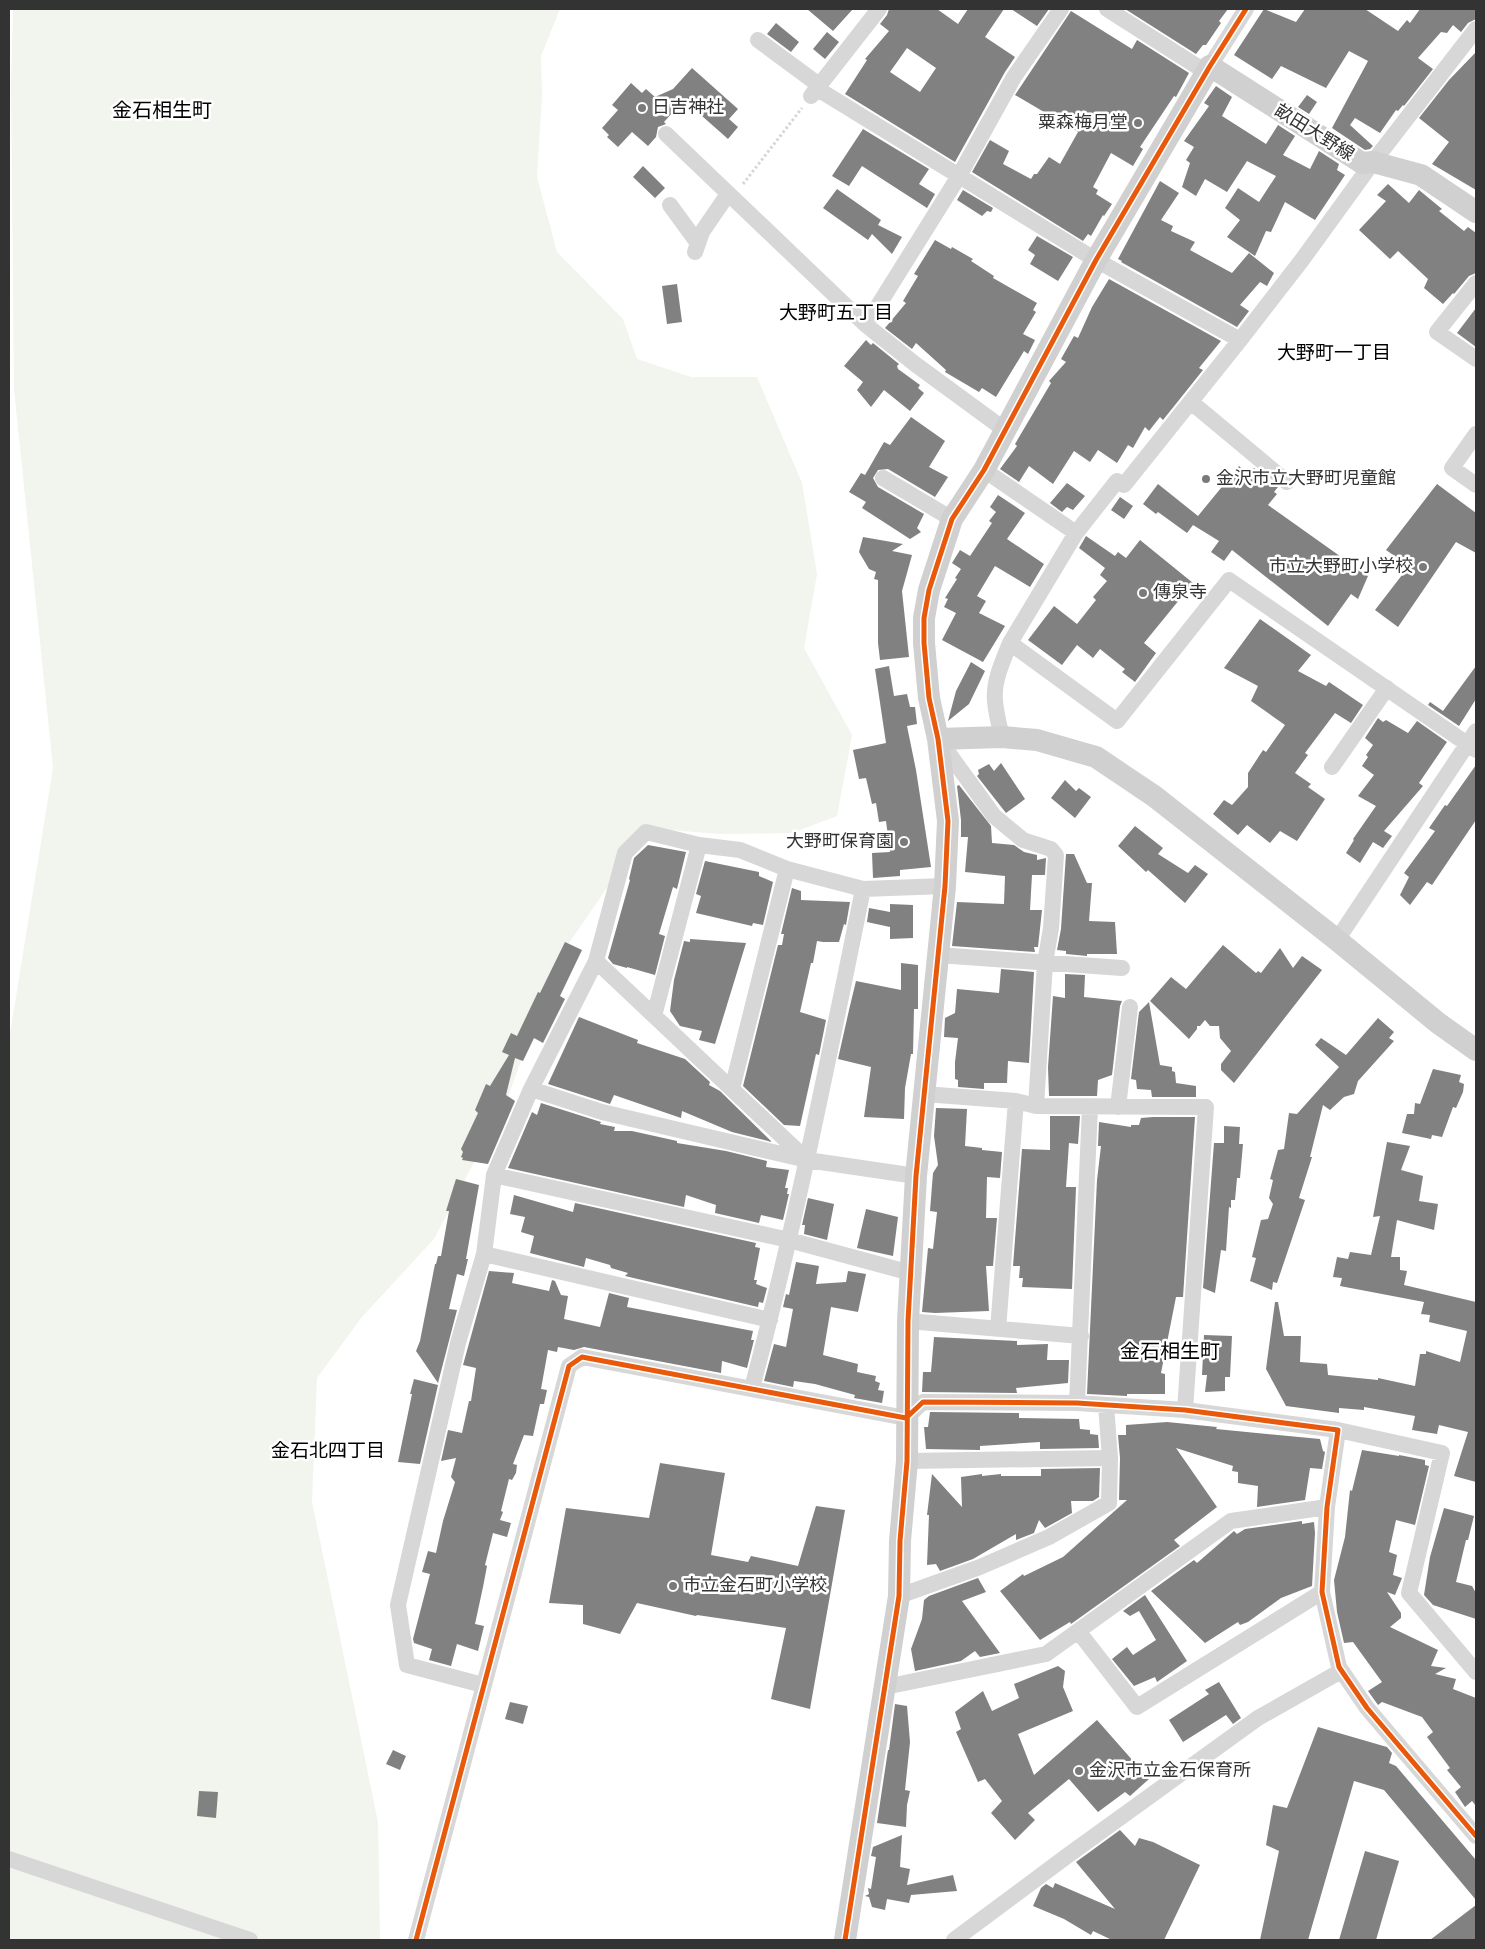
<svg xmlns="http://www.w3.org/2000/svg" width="1485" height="1949" font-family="'Alegreya Sans','Noto Sans JP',sans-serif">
	<rect width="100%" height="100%" fill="#fff"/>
	<path fill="#f1f5ed" d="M13,9H560L541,56L542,95L537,177L557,252L623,319L637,359L691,377H757L802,483L817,574L804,648L852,735L837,816L792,833L721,834L657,829L627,859L560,956L507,1099L434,1239L362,1317L317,1378L312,1502L378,1822L380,1940H9V1040L53,768L14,389L11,82Z"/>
	<path fill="#818181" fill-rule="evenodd" d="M807,9H853L833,31Z
		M889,9H937L958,24L968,9H1004L985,37L1015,57L1005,72L955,162L845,94L867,60L865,59L889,31L880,24L887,15ZM907,48L936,68L920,92L890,72Z
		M1011,9H1049L1037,26Z
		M1125,9H1228L1219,21L1221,23L1206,45H1203L1196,54Z
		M1264,9L1296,22L1305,9H1365L1398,31L1407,20L1410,23L1420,9H1476V19L1468,23L1461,32L1453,25L1447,33L1441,32L1418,58L1433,69L1404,106L1403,105L1398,111L1396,110L1380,133L1355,118L1350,125L1373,146L1370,149L1365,150L1332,128L1368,61L1349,51L1326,88L1281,66L1272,79L1234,55Z
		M1071,11L1132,49L1137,40L1189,73L1176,97L1174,96L1140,147L1143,149L1133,166L1111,153L1093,187L1098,190L1096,194L1112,204L1104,216L1103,215L1091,236L1088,234L1083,241L972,172L990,140L1009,151L1003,164L1031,179L1034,174H1037L1049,157L1060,164L1078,132L1015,95Z
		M776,23L799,42L791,52L767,34Z
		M827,32L839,42L825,59L813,49Z
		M1476,52V190L1432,164L1449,142L1419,118L1449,80Z
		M692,68L738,109L729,119L738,127L728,139L684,100L664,122L666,124L658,127L656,137L648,146L632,132L618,147L607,137L609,135L602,128L618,110L612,105L631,83L642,93L646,89L655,97L673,89Z
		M1216,86L1232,97L1222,116L1266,144L1278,125L1295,136L1283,155L1310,169L1319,151L1339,164L1337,170L1345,175L1315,220L1285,202L1271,232L1266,231L1255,256L1227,237L1240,220L1225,208L1238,188L1259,202L1276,176L1247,161L1227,192L1205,179L1196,196L1182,187L1190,163L1186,160L1194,147L1184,141L1209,106L1204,103Z
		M1307,95L1317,102L1309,114L1298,107Z
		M863,129L929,169L919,184L935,194L927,208L862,166L849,186L832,176Z
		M643,166L665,188L655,198L633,177Z
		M1160,181L1179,193L1161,220L1173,226L1171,231L1195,242L1190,250L1232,273L1249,253L1274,273L1267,286L1260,282L1240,305L1249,311L1237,327L1121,262L1122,261L1118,259Z
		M1388,184L1409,203L1419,190L1442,209L1439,211L1464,231L1468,227L1476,233V273L1469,276L1454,294L1453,293L1443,304L1424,288L1428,279L1398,251L1390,259L1359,230L1386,201L1377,195Z
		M837,189L881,220L878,225L902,237L892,254L872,234L868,240L823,208Z
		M963,190L993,208L991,212L987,211L982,216L957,200Z
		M1037,236L1073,257L1058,281L1030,264L1035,255L1028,250Z
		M935,240L951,249L952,247L973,259L971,261L994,276L993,278L1037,303L1033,310L1036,312L1023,334L1035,340L1028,354L1024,351L996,397L982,388L979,392L945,372L946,370L916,343L912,349L885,328L906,303L903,301L918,276L914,274Z
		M1109,279L1221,341L1199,368L1203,370L1163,420L1160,417L1149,431L1145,427L1133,448L1128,445L1117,463L1098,450L1090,462L1074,451L1053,484L1029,466L1019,482L1000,469L1017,446L1015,444L1051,383L1049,381L1066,362L1061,359L1074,336L1078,338L1092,307Z
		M677,284L682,322L667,324L662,286Z
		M1476,308V347L1457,333Z
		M866,340L871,345L873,343L899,364L897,366L898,369L920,385L918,388L924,393L910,411L884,390L871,407L857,390L863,382L844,366Z
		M911,417L945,441L929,467L948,477L935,497L888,469L878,470L873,478L878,487L924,514L917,528L921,532L910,539L862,508L866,502L849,492L861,473L865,475L884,442L890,445Z
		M1239,466L1249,474L1254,468L1278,487L1274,492L1277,494L1268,505L1368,576L1358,599L1351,594L1328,626L1232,550L1224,561L1211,552L1219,541L1193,525L1187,533L1158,512L1156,514L1143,504L1158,484L1198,516Z
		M1067,483L1085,496L1073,510L1067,507L1062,512L1050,503Z
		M1437,484L1476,513V553L1456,542L1398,627L1375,610L1409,566L1386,550Z
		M998,495L1025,513L1007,539L1044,564L1030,587L995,566L977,596L986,601L979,613L1005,626L983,662L942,640L956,613L944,607L948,599L945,598L957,579L955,578L961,569L952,563L960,550L970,556L992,523L989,521L996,512L990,507Z
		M1120,497L1133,506L1124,519L1111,510Z
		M1086,536L1115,556L1118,552L1126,558L1140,540L1193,583L1144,643L1156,653L1135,682L1122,672L1125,669L1100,649L1093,658L1077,645L1062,665L1028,640L1054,606L1077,624L1096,600L1093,597L1107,581L1100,575L1105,568L1079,548Z
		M863,537L903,544L892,551L912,555L902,591L909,657L880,660L878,643V580L874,579L876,572L869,569L859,552Z
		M1260,619L1311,655L1298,671L1326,686L1329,682L1363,705L1351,723L1335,713L1305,753L1308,755L1295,773L1311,784L1308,787L1325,799L1297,841L1280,831L1270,843L1247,825L1238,835L1213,814L1224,800L1232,805L1248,787V773L1263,750L1266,752L1285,725L1251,701L1258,686L1224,668Z
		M971,662L985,671L969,704L948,721L956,691Z
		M889,666L894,696L907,694L910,707H915L917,724L907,726L916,770L931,867L900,870V876L873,878L872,853L890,852L886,821L879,822L876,803L872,804L866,778L859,779L853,750L886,743L875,669Z
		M1476,666V699L1459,726L1428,705L1430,702L1443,711Z
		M1378,718L1383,722L1386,720L1408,733L1417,721L1447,742L1419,783L1423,786L1384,831L1392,836L1383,848L1373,842L1360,863L1346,853L1354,840L1353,839L1376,806L1358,796L1374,775L1362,766L1368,757L1366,755L1373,745L1365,738Z
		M1001,763L1025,799L1006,813L977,776L979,774L978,770L989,764L994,771Z
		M1476,765V820L1432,885L1427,882L1410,905L1400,895L1409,877L1404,873L1435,831L1429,828L1445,805L1447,806Z
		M1065,780L1076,791L1079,788L1091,797L1075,818L1051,798Z
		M959,785L991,826L992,843L1014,845L1024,852L1037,855V860L1046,858L1045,875H1032L1030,910H1042L1038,947H1034L1035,952L952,946L957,902L1004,904L1005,876L965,872L968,837H961V820L957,786Z
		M1135,826L1163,848L1158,854L1188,873L1195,865L1208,874L1185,903L1148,870L1146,872L1118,846Z
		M648,845L686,852L677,889L673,887L659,934L665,936L655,975L627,967V968L613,964L608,958L630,880L629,879L634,858Z
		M1066,854H1074L1087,883H1092L1089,921L1115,922L1117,954H1087V956L1066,954V951L1057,950L1061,929Z
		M705,861L759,872V876L773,882L763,925L753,923L752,926L696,913L701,896L696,894Z
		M792,888L801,891V900L850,902L846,925L844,924L839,942H823L817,941L813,963H811L800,1012L826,1020L819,1055L816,1054L800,1126L784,1125L743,1086L778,945H782L784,934H781Z
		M890,904L913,905V938L890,939V927L867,922L869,908L890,912Z
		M690,939L746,943L715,1044L699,1040L702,1031L680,1026L670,1011L674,980L684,941L690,942Z
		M565,942L582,950L560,996L565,999L543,1043L534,1038L523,1061L515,1058L506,1095L515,1101L488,1164L462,1160L463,1158L461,1157L463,1152L461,1149L478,1113L475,1110L486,1084L490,1086L509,1055L502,1052L511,1033L517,1036L538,992L540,993Z
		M1223,945L1256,973L1258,971L1261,973L1280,948L1293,968L1302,956L1322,970L1234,1083L1221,1070V1064L1231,1051L1220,1038L1219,1026H1210L1205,1020L1200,1026H1197V1029L1189,1039L1150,1001L1171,977L1186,989Z
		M901,963L918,965V1009H914L913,1054H911L905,1088L904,1119L864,1117L871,1067L838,1059L849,1010L856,981L901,990Z
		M1001,969L1034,972L1029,1063L1008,1061L1007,1083H984V1089L958,1087V1080L955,1079V1062L958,1038L944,1037L945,1018L955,1013L957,989L999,993Z
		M1065,974L1085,975L1084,997L1122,1001L1120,1006L1112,1075L1098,1080L1097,1096H1049L1048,1067L1053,996L1065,998Z
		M1149,1002L1160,1065L1172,1067V1071L1175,1072L1176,1083L1196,1086V1097H1152L1151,1090L1137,1089L1136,1080L1131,1079L1139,1012Z
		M579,1017L638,1040L637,1043L685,1059L710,1082L709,1085L720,1091L772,1142L732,1132L682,1111L681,1118L614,1095L610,1104L548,1084Z
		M1378,1018L1394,1032L1389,1038L1394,1041L1358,1081L1354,1094L1344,1097L1330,1110L1323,1105L1310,1157H1312L1299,1198L1305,1200L1277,1283L1273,1282L1272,1290L1250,1281L1256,1258L1252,1257L1261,1220L1268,1219L1273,1204L1269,1198L1273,1180L1270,1179L1278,1150L1284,1149L1289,1113L1297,1114L1339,1067L1315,1045L1321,1038L1346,1055Z
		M1433,1069L1461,1075L1459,1082L1464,1084L1463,1092L1456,1108L1453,1107L1442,1137L1432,1135L1431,1139L1402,1133L1407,1114H1414L1415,1103L1420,1104Z
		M541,1103L601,1122L600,1124L615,1127L614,1131H632L677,1141V1143L726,1151L767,1161L766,1167L789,1170L785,1188H788L787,1194H789L783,1220L761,1215L759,1223L715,1213L716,1205L686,1195L684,1207L508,1168L532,1112L537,1115Z
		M936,1108L967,1109L965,1146L982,1148V1150L1002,1152L1000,1178L987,1177L986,1218H997L993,1266H986L989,1311L935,1313L922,1312L928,1248L933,1249L937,1212L930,1211L933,1173L938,1165L934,1136Z
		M1050,1116H1080L1078,1144L1069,1143L1066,1187H1076L1072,1289L1022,1287L1023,1278H1019L1020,1266H1013L1022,1149L1050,1150Z
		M1153,1117H1195L1183,1297H1176L1161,1373L1165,1374V1394H1127V1396L1087,1394L1097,1180L1101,1146H1098L1099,1122L1131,1127V1125H1139L1141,1118Z
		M1224,1126L1240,1127L1239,1144H1243L1240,1178H1237L1235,1200H1231V1208L1229,1207L1226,1251L1221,1250L1215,1293L1203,1288L1214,1143H1224Z
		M1387,1142L1410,1146L1401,1170L1423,1176L1419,1201L1438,1204L1434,1230L1397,1220L1391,1257H1400V1270L1407,1271L1404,1285L1476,1302V1482L1454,1476L1468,1432L1439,1425L1437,1434L1412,1430L1415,1416L1364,1407V1410L1339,1408V1413L1286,1406L1266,1369L1275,1302H1278L1284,1336H1301L1300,1362L1327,1364L1328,1375L1378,1380V1378L1415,1386L1420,1354H1426V1351L1460,1362L1467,1331L1429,1322L1430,1315L1421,1314L1424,1302L1340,1286L1342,1278L1333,1277L1337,1257L1348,1259L1350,1252L1371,1255L1380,1216L1373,1217Z
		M456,1179L479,1185L466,1259H468L464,1276L457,1274L449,1309L457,1310L438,1383L416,1351L420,1341L435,1264H436L438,1256H441L449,1211H446Z
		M514,1195L573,1212L575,1203L756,1243L755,1247L760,1248L754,1280H757L756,1284L767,1288L763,1303L759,1302L758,1307L625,1276L628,1273L611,1268L610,1265L586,1258L584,1267L530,1253L534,1236L521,1232L525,1217L510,1214Z
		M808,1198L834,1204L827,1240L804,1234L805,1225H802Z
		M866,1209L898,1217L893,1256L857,1248Z
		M796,1262L819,1266L816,1284L846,1282L848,1271L866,1274L858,1312L831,1307L823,1355L858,1364L857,1372L876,1376L875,1381L880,1383L878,1390L884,1391L882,1403L854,1398L855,1395L815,1384L794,1381L793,1387L764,1381L774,1344L786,1347L793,1309L783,1307L786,1294L789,1295Z
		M489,1271L514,1273L512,1283L549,1291L552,1280L555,1281L561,1295L568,1296L564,1319L600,1327L609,1293L629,1298L627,1307L753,1331L751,1340H754L747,1368L722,1361L721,1373L584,1347L574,1350L558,1347L557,1352L548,1350L541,1389L547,1390L544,1404H540L533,1436L524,1435L513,1464L517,1465L516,1473L512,1480L509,1479L501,1511L503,1512L500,1520L511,1523L507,1537L493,1533L485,1565L487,1566L483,1587L475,1624L484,1626L478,1651L457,1644L451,1666L429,1660L432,1649L414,1643L413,1639L430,1574L422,1572L428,1551L436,1553L443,1521L455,1482L451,1477L456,1458L441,1461L448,1430L462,1433L469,1401H471L476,1368L463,1365Z
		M1204,1335L1232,1336L1230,1377H1225V1391L1205,1392L1207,1375H1202Z
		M934,1337L1017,1341V1345L1048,1344L1047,1360H1069L1068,1383L1016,1388L1017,1393L922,1392L923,1372H931Z
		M414,1379L438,1385L420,1464L398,1462L412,1394H410Z
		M930,1412L1019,1413V1418L1079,1419L1080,1429L1090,1430V1434L1098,1435L1099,1448L1040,1449V1442L980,1446V1450L926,1449L924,1427H928Z
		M1167,1422L1217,1427L1216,1429L1320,1439L1323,1451L1325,1452L1322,1469L1310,1468L1305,1500L1257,1507L1258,1486L1238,1483V1472L1232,1471L1233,1466L1176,1448L1217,1507L1174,1540L1180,1546L1071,1624L1070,1622L1040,1640L1000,1591L1023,1574L1024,1576L1063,1557L1127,1500H1119L1120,1458L1118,1435H1126V1425Z
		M1362,1450L1399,1456V1455L1425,1460V1465L1429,1466L1415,1525L1396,1520L1389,1552L1397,1555L1393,1575L1402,1578L1395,1595L1387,1592L1401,1613V1618L1390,1627L1438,1650L1431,1666L1446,1668L1435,1674L1456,1679L1453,1689L1476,1698V1806L1472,1801L1465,1807L1455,1792L1461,1787L1447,1770L1450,1768L1427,1737L1433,1732L1422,1717L1382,1702L1378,1705L1368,1691L1382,1682L1353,1642L1344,1643L1337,1612L1334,1580L1345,1537L1350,1490L1352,1491Z
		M660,1463L725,1473L711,1555L748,1562L751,1556L798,1566L816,1506L845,1510L810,1709L771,1699L786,1628L697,1615L696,1616L637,1603L620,1634L583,1624V1605L549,1603L566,1508L649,1518Z
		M1100,1468L1099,1497L1093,1501H1071L1072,1513L1045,1528L1039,1520L1034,1533L1016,1540V1534L973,1559L940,1571L936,1564L927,1565L929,1515H927L932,1474L962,1507L961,1477L982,1474V1476L1001,1474V1476H1041V1469Z
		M1444,1508L1474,1516L1468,1540H1466L1456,1582L1472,1586L1476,1593V1619L1433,1605L1424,1595L1430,1557Z
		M1302,1521V1524L1314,1522L1315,1533L1312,1586L1281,1598L1248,1622L1240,1625L1238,1622L1205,1643L1151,1591L1194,1560L1197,1563L1234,1531L1237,1534L1245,1529Z
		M978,1578L986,1592L962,1601L1000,1653L980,1657L975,1651L961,1661L915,1671L911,1649L922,1619L924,1600L929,1596Z
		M1145,1595L1187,1661L1157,1682L1155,1677L1134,1686L1112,1659L1127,1647L1133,1655L1156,1640L1139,1611L1130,1616L1123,1611Z
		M1058,1666L1065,1671L1063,1687L1073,1711L1018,1734L1034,1775L1097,1720L1149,1779L1130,1796L1125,1792L1098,1812L1069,1779L1028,1813L1035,1820L1015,1840L991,1813L1002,1801L985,1779L978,1782L956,1732L961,1729L955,1712L983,1691L992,1711L1019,1698L1014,1684Z
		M1219,1682L1241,1718L1233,1724L1226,1715L1183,1742L1169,1720L1209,1694L1205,1690Z
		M510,1702L528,1706L523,1724L505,1719Z
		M895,1704L907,1706L910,1742L905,1790L910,1791L907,1805L906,1827L877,1823L888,1750H889Z
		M1318,1727L1387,1747L1392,1753L1389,1763L1396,1766L1476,1860V1900L1384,1790L1354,1781L1308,1940H1260L1279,1851L1266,1845L1273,1805L1287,1808Z
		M393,1750L406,1756L400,1770L386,1764Z
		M199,1791L218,1792L216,1818L197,1816Z
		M1120,1830L1135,1846L1139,1838L1153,1842L1200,1865L1164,1940H1112L1093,1931L1091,1935L1064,1919L1033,1906L1041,1888L1046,1884L1053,1888L1055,1883L1115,1909L1076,1862Z
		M902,1835L900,1867L910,1869L907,1885L953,1875L957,1891L911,1895L909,1903L887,1899L885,1910L872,1907L869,1897L865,1896L869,1894L868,1888L871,1889L876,1857L871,1856L873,1847Z
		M1365,1851L1399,1861L1376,1940H1339Z
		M1476,1905V1940H1430Z"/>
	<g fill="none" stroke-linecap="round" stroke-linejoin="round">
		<path stroke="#d6d6d6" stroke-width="3" stroke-dasharray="2.5 2.5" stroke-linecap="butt" d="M743,184L802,108"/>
		<path stroke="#d7d7d7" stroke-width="16" d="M1107,9L1198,67L1210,66L1246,9
			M758,40L819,85
			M816,88L1096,260L1240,340
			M811,96L879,9
			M666,134L866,325L915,364L1005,430
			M670,205L697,242
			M695,252L702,232L728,194
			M1476,283L1437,332L1476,359
			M866,325L959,176L1014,77L1061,9
			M1191,402L1287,482
			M1476,434L1452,468L1476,485
			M984,470L1076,533
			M883,478L952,519
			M1010,643L1117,721L1229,580L1476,750
			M1002,737C999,725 996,713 995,701C993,682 1003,660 1010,643L1076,533L1117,481L1124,485L1240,340L1302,260L1373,162L1476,29
			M939,740L994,816L1023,840L1051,849L1056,855L1051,928L1045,963L1036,1106
			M1332,767L1387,688
			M1337,940L1476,731
			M938,955L1122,968
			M596,961L806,1159
			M654,1016L699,845
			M531,1089L602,1112L807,1160L916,1176
			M732,1089L787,869
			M924,1094L1016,1101L1036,1106L1206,1107L1185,1410
			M1118,1107L1130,1007
			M494,1175L789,1240L911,1273
			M484,1254L770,1320
			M908,1321L1081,1336
			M998,1329L1016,1101
			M752,1388C796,1223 829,1056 863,889
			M1077,1403L1090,1107
			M1338,1430L1442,1453L1409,1593L1476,1672
			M907,1461L1110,1458
			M899,1596L980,1567L1049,1537L1109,1503L1110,1458L1106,1405
			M1078,1631L1137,1707L1322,1592
			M483,1685L407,1665L398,1605L458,1343L484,1254L494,1175L531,1089L596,961L625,853L646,832L699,845L740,850L787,869L863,889L945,886
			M885,1687L1046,1654L1231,1521L1327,1507
			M9,1859L250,1940
			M416,1940L569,1366L582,1357L906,1418L923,1402L1077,1403L1185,1410L1338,1430L1327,1507L1322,1592L1339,1667L1367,1708L1476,1836
			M954,1940L1067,1856L1258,1718L1341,1671"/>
		<path stroke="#d0d0d0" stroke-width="22" d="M938,739L1002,737L1037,740L1096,757L1154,796L1337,940L1438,1023L1476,1050
			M845,1940L899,1596L900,1541L907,1461L908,1321L916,1176L945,886L948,821L938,739L929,698L924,643V618L929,590L952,519L984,470L1096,260L1210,66L1362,163L1373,162L1421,175L1476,212"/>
		<g stroke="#fff" stroke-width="8">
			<path id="cycleway" d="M416,1940L569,1366L582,1357L906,1418L923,1402L1077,1403L1185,1410L1338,1430L1327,1507L1322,1592L1339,1667L1367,1708L1476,1836
				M845,1940L899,1596L900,1541L907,1461L908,1321L916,1176L945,886L948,821L938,739L929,698L924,643V618L929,590L952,519L984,470L1096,260L1210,66L1246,9"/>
		</g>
		<use href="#cycleway" stroke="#e8590c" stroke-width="5"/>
	</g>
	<g fill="#7a7a7a" stroke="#fff" stroke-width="2">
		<circle cx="642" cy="108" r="5"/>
		<circle cx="1138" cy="123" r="5"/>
		<circle cx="1206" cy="479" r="5"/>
		<circle cx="1423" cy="567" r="5"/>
		<circle cx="1143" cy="593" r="5"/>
		<circle cx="904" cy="842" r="5"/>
		<circle cx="673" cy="1586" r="5"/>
		<circle cx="1079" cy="1771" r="5"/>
	</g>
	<g text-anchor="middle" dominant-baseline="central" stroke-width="5" stroke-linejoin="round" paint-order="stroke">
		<g font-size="18" fill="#333" stroke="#fff" text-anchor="start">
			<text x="652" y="108">日吉神社</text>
			<text x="1128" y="123" text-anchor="end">粟森梅月堂</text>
			<text x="1216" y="479">金沢市立大野町児童館</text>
			<text x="1413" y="567" text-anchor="end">市立大野町小学校</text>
			<text x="1153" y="593">傳泉寺</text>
			<text x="894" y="842" text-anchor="end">大野町保育園</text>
			<text x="683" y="1586">市立金石町小学校</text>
			<text x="1089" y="1771">金沢市立金石保育所</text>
		</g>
		<g font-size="18" fill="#333" stroke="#fff">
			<text transform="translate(1314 133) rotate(32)">畝田大野線</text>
		</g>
		<g font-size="19" fill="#000" stroke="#fff">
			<text x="836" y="313">大野町五丁目</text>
			<text x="1334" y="353">大野町一丁目</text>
			<text x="328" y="1451">金石北四丁目</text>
		</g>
		<g font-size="20" fill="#000" stroke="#fff">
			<text x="162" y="111">金石相生町</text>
			<text x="1170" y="1352">金石相生町</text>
		</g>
	</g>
	<rect width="1485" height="1949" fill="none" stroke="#333333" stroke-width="20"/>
</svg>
